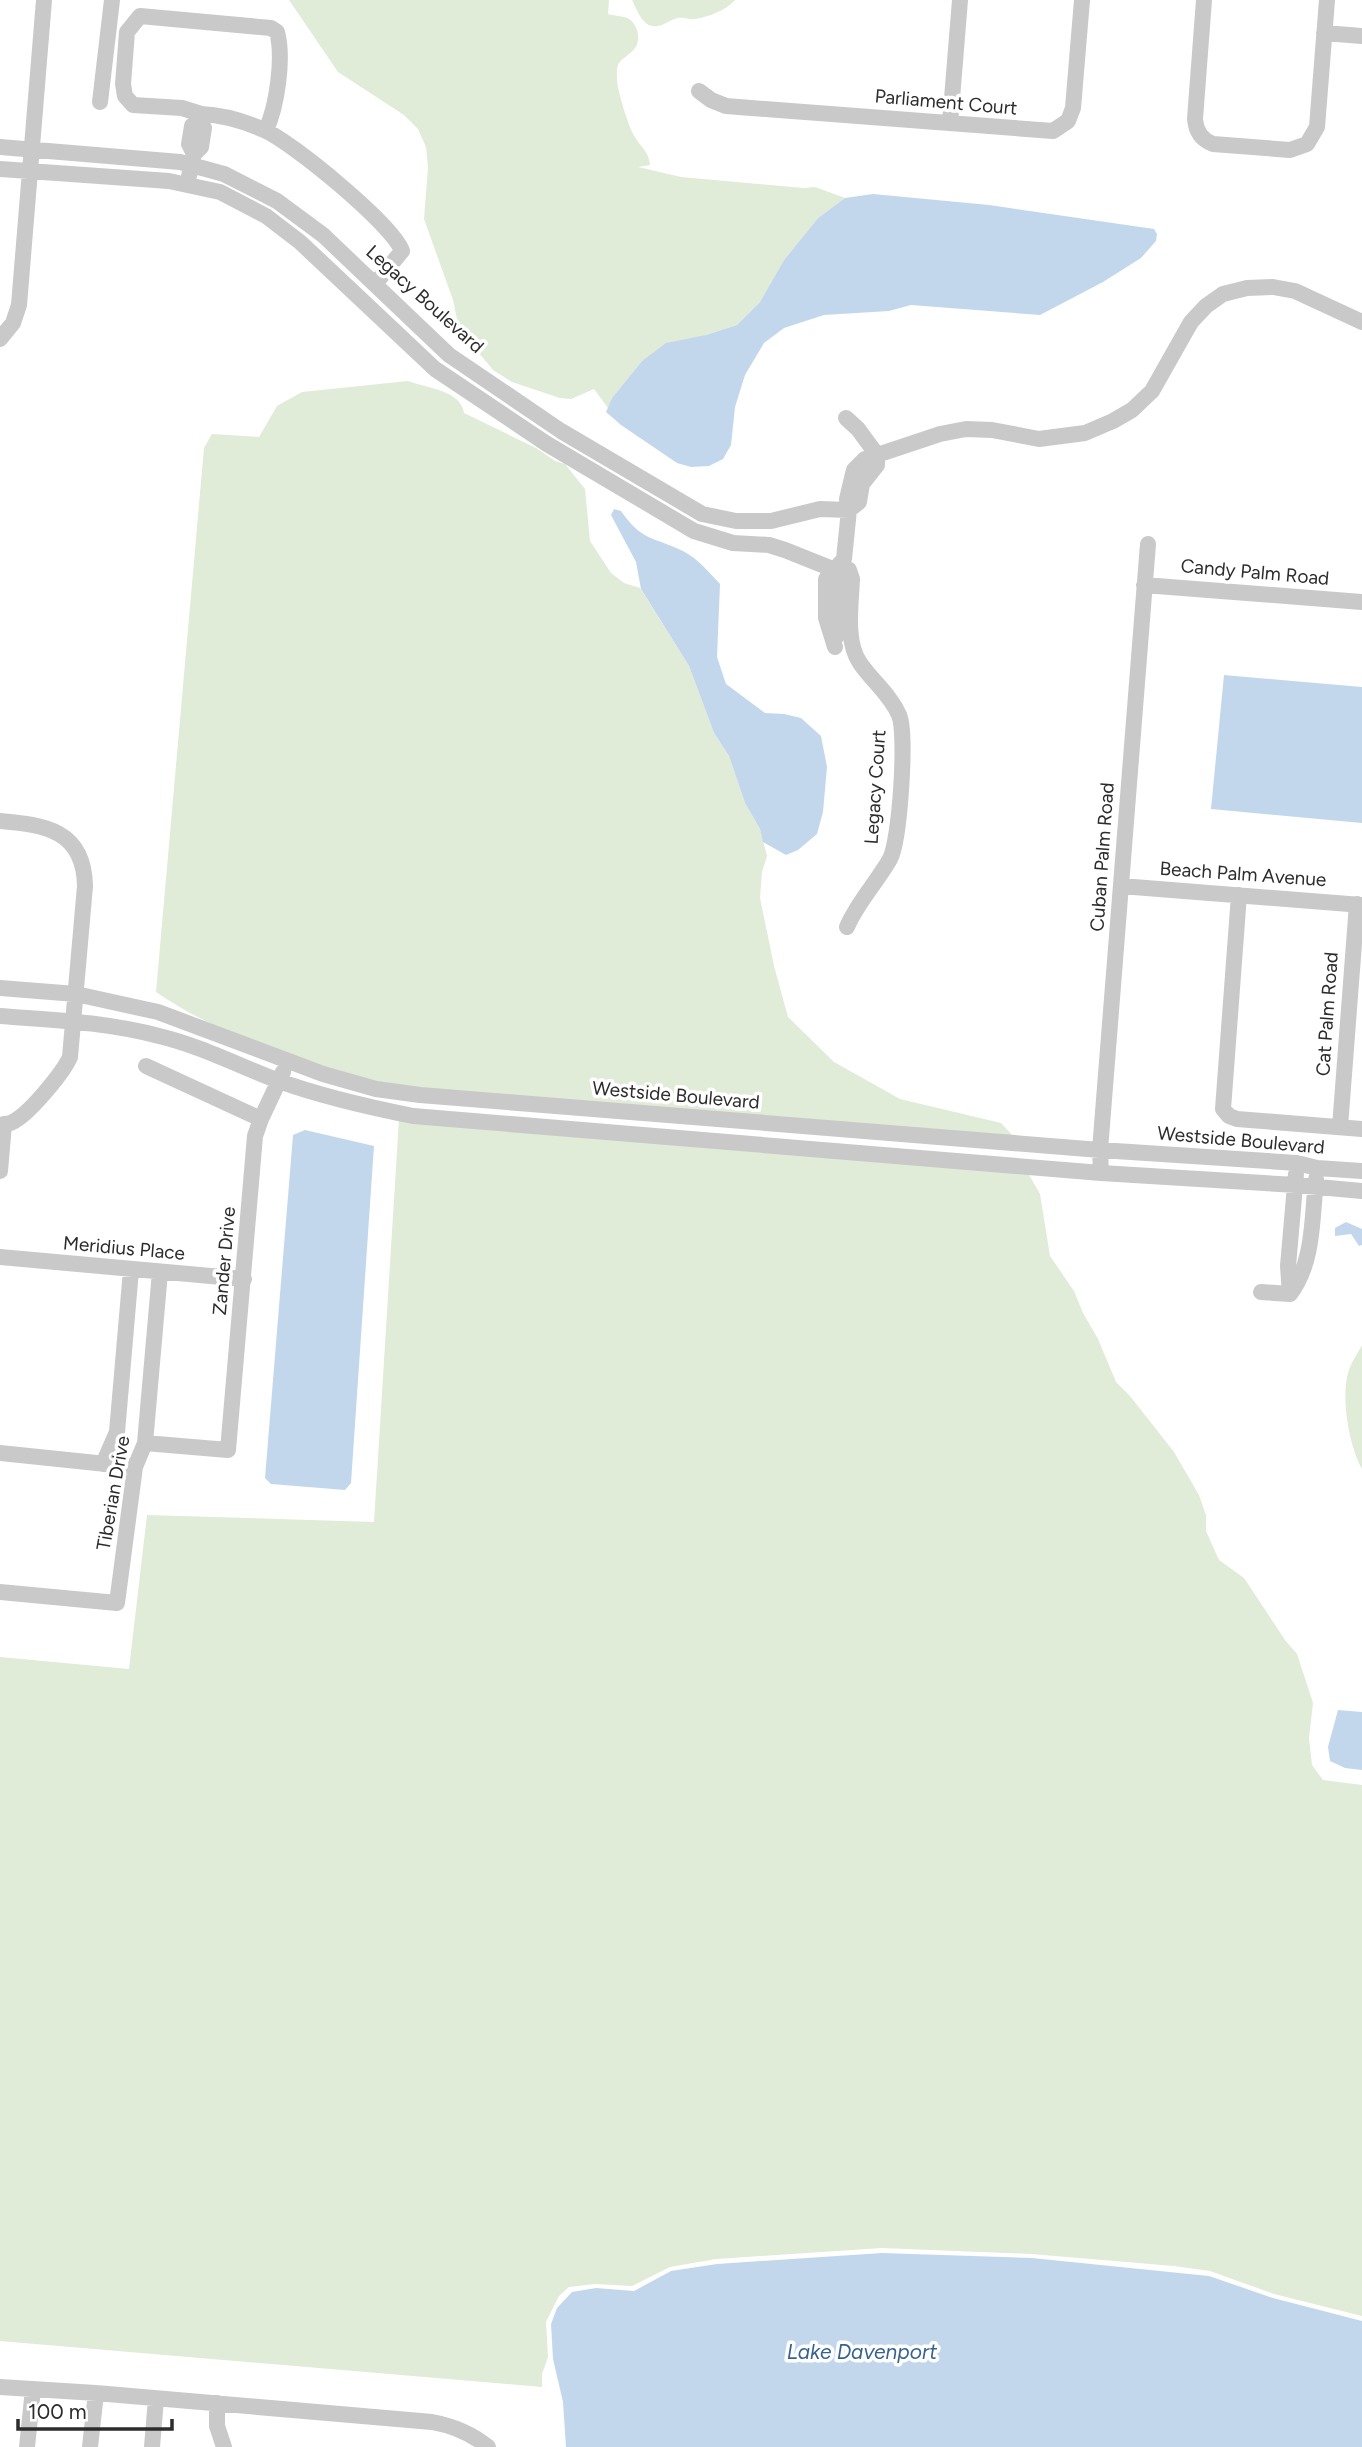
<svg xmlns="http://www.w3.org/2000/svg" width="1362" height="2447" font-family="Figtree,sans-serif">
	<rect width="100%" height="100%" fill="#fff"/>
	<path fill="#e0ebd8" d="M289,0H609L608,14C615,16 625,16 629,19C638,25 641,40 635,48C631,54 622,58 619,63C616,67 617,75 617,80C617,89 629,129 635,137C641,148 649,151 650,165L638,167L681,177L804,188L815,187L845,198L818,218L784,260L760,302L737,325L706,335L642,361L612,398L608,408L594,389L571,399L560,398L512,382L493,370L459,329L453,300L424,219L428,167L426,147L418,129L404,115L338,72Z
		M632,0H735C726,10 709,17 695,19C689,20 684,17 678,18C667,20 660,31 647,24C640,19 636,8 632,0Z
		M408,381C426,388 461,390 464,413L536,448L555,461L565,464L585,489L590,541L611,573L624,583L640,588L689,666L714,733L729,756L745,803L760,829L767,856L762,872L760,898L774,966L788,1017L834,1062L900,1099L1001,1123L1015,1138L378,1084C302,1062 222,1037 156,992L204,448L212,434L259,437L277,406L302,392Z
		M399,1119L1028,1173L1040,1194L1050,1256L1074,1291L1083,1313L1098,1339L1116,1382L1130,1396L1174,1452L1199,1495L1206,1515V1531L1219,1560L1244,1578L1285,1640L1297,1654L1313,1703L1309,1738L1312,1765L1323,1780L1362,1785V2316L1274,2294L1210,2271L1174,2266L1032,2254L882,2248L716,2259L670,2267L632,2286L595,2284L569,2287L559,2296L546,2322L548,2357L542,2374V2387L0,2341V1657L129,1669L147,1515L374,1522Z
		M1362,1345V1469C1349,1446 1340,1395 1349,1370C1352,1361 1358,1353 1362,1345Z"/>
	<path fill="#c3d7ec" d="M873,194L989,205L1154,229L1157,234L1156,241L1141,258L1103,282L1040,315L911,305L889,311L824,315L784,328L764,343L745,375L735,407L731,445L723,459L709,466L691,467L677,463L621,425L606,412L612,398L642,361L666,343L706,335L737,325L760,302L784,260L818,218L845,198Z
		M614,509L621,511C643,542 652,536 683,551C698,559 709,572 720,584L717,657L726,684L765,713L784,714L801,718L821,736L827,767L823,812L817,834L798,850L786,855L763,842L760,829L745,803L729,756L714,733L689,666L641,589L636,562L611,515Z
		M1224,675L1362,687V823L1211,809Z
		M305,1130L374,1146L351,1483L345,1490L271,1484L265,1478L293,1135Z
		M1346,1222L1362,1229V1245L1359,1246L1351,1234L1335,1236V1228Z
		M1338,1710L1362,1712V1770L1345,1768L1330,1761L1328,1747Z
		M882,2253L1032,2258L1209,2276L1273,2298L1362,2321V2447H566L563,2402L553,2359L551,2324L557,2308L572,2292L596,2288L634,2291L671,2271L717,2264Z"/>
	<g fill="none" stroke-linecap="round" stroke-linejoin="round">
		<path stroke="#c9c9c9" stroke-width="16" d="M1204,0L1195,119C1196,132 1202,140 1213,144L1290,150L1307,144L1317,127L1327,0
			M1324,33L1362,36
			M699,91L711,100L726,106L1053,131L1068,121L1073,108L1082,0
			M100,102L112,0
			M201,114L182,108L133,105L125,96L123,84L127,32L140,16L271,28L277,32C284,58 277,106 266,130
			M200,122L201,114C223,115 244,121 264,130C292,142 393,225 402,251L375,284
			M950,123L960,0
			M0,147L180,162L224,174L277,201L323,235L449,355L561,431L702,514L736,521H771L820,509L849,510
			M0,169L169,181L220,192L266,216L300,242L435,369L547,444L694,531L733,543L769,545L785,550L835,570H849L852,579C851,604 845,642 860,663C872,681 890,694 899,715C907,733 900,840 890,859C877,882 857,903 847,927
			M189,176L194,154L201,147L204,128L200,122L192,126L189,144L194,154
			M0,339L13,323L19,305L44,0
			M846,418L858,429L877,455
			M849,510L859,502L862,484L877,465V455
			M835,570L839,581L836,637
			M1144,585L1362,602
			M835,647L826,618V579L844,559L849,510L847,499L851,482L854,470L865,459L940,434L966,429L992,430L1039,439L1085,433L1113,421L1132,410L1152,391L1191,322L1206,306L1223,294L1247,288L1273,287L1295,291L1362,322
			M0,821C45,825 84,830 85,886L70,1057C63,1073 31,1111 16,1120C11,1124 6,1124 0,1125
			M1121,886L1362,905
			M1239,895L1223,1109L1229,1116L1237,1119L1362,1129
			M0,988L76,994L158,1012L323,1074L376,1089L420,1095L1100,1150L1297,1163L1317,1168L1362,1171
			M0,1016C53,1020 107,1022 159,1036C201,1046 239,1066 279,1081C323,1097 368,1107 413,1116L1101,1173L1296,1185L1362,1191
			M261,1119L283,1072
			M1340,1127L1357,904
			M0,1171L4,1124
			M1101,1173L1100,1150L1148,544
			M0,1257L244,1279
			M1261,1292L1290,1294
			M1290,1294L1288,1266L1296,1174
			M1290,1294C1314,1263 1312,1217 1316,1179
			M145,1443L228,1450L255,1136L261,1119L146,1066
			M0,1453L135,1467
			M103,1464L117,1432L131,1270
			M0,1592L117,1603L135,1467L145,1443L160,1272
			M0,2387L96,2393L432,2422C454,2426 471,2433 488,2447
			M217,2403V2426L224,2447
			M27,2447L33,2389
			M90,2447L96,2393
			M152,2447L156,2399"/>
	</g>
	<g text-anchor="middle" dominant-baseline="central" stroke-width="7" stroke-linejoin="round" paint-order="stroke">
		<g font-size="19" fill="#2c2c2c" stroke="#fff">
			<text transform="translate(946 102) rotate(5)">Parliament Court</text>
			<text transform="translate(425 299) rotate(42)">Legacy Boulevard</text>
			<text transform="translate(1255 572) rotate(5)">Candy Palm Road</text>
			<text transform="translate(875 787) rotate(-86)">Legacy Court</text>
			<text transform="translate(1102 857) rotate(-86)">Cuban Palm Road</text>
			<text transform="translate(1243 874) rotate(4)">Beach Palm Avenue</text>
			<text transform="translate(1327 1014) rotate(-86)">Cat Palm Road</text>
			<text transform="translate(676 1095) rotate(5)">Westside Boulevard</text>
			<text transform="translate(1241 1140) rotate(5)">Westside Boulevard</text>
			<text transform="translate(124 1248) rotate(5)">Meridius Place</text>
			<text transform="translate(224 1261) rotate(-85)">Zander Drive</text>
			<text transform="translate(113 1493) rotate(-80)">Tiberian Drive</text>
		</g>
		<g font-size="21" font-style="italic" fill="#376390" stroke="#fff">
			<text x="862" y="2351">Lake Davenport</text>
		</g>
	</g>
	<path d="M18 2419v10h154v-10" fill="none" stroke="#2c2c2c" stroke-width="3.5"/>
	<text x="28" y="2419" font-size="21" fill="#2c2c2c" stroke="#ffffff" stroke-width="5" paint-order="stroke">100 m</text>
</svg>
